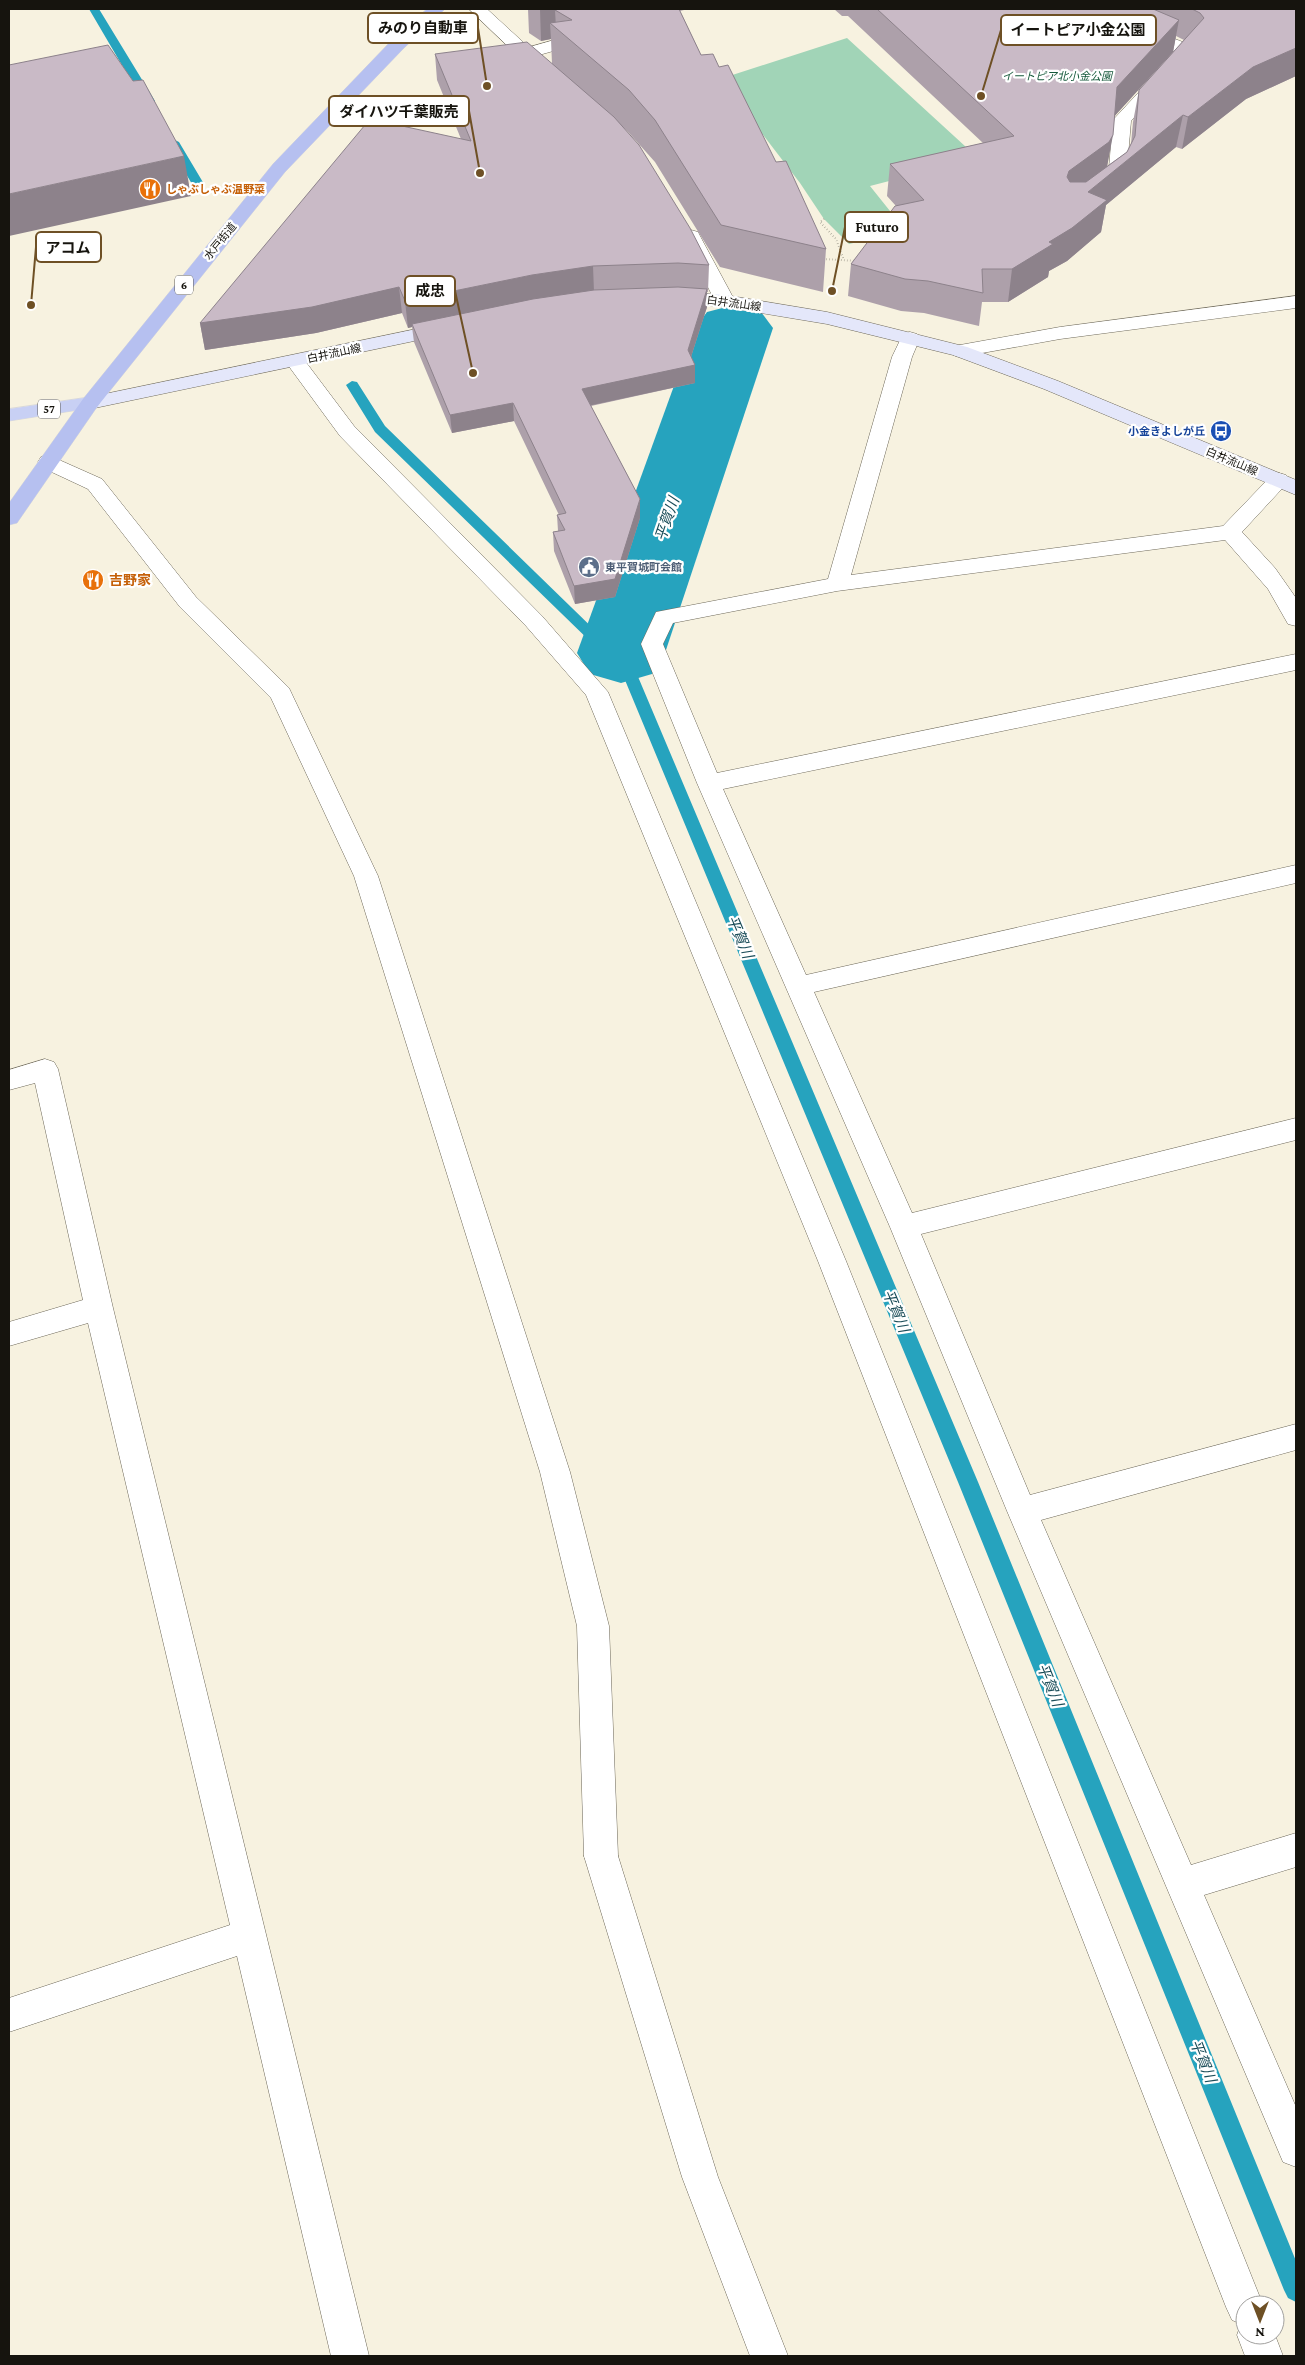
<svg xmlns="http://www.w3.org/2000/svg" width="1305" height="2365" font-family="'Crimson Pro','Noto Sans JP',serif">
	<rect width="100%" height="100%" fill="#f7f2e0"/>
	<path fill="#a1d4b7" d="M847,38L978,158L870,186L906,231L849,244L824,219L800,183L720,79Z"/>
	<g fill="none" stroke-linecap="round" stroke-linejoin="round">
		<path fill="#26a3be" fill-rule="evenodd" d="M89,9H99L155,101L153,103H145L143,101Z
			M173,139L179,142L204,184L202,186L198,188L192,184L167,142Z
			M352,381L357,382L385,426L607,642L626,650L628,653L978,1482L1296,2261V2302L1288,2298L1284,2290L958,1482L615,656L597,648L375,432L346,385Z"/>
		<path fill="#26a3be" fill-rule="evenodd" d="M734,305L761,312L773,328L665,653L652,674L621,683L590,674L577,653L695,328L707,312Z"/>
		<g stroke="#6d6859" stroke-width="1">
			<path id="service" d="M586,31L592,32L595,36L592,40L525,59L519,58L516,54L519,50Z
				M48,455L102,479L196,597L289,688L378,876L570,1472L609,1626L618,1856L613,1868L601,1873L589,1868L584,1856L577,1626L540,1472L354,876L271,698L180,607L88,489L41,467L38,462L41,457Z"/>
		</g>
		<g stroke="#6d6859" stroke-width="1">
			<path id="minor" d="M469,9H487L548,65L551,69L548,73H536Z
				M1139,25L1193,46L1196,50L1131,121L1127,168L1119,183L1101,193L1094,191L1092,187L1105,176L1109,168L1113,120L1176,52L1133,34L1130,30L1133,26Z
				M691,230L698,232L700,236L735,301L732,305H718L715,301L682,236L684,232Z
				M1296,296V308L1060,339L960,357L953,355L950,351L953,347L960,345L1060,327Z
				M910,332L917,334L920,338L912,357L851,575L1223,526L1272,475L1279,473L1286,475L1290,480L1242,532L1275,568L1296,598V626L1288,624L1268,589L1225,540L837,591L673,623L663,644L717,773L1296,654V670L723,789L806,975L1296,865V883L814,992L912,1213L1296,1118V1140L921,1234L1030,1495L1296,1424V1450L1041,1520L1191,1865L1296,1833V1867L1204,1895L1296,2107V2167L1283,2162L1007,1511L890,1227L697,783L641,644L656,612L828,579L892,357L903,334Z
				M295,355L302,357L354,426L542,616L608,692L846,1261L1263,2305H1245V2335H1275L1283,2356H1245L1237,2335L1241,2324L1232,2320L1226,2307L818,1261L586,695L526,626L340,436L285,361L288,357Z
				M45,1059L54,1062L58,1069L113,1308L369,2356H331L237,1956L9,2032V1998L230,1925L88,1323L9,1346V1322L83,1300L35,1083L9,1090V1070Z
				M601,1839L613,1844L618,1856L718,2177L788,2356H750L682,2177L584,1856L589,1844Z"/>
		</g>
		<g stroke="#6d6859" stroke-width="1">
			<path id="secondary" d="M670,291L725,295L827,312L967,347L1058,381L1296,480V495L1044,389L953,355L827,324L725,307L663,301L660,297L663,293Z
				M450,322L457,324L460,328L457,332L90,409L83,407L80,403L83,399L90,397Z"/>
		</g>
		<g stroke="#dad9d8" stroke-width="1">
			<path id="primary" d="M90,397L97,399L100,403L97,407L9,421V409Z"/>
		</g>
		<g stroke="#dad9d8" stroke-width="1">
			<path id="trunk" d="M427,9H445L403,49L285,172L97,407L17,523L9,525V503L83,399L273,164L391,41Z"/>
		</g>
		<path stroke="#8f8c7f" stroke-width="2" stroke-dasharray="0.5 2.5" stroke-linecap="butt" d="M824,219L820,222L836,239L844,260
			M823,259L857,261"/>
		<use href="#service" fill="#fff" fill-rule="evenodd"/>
		<use href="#minor" fill="#fff" fill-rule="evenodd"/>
		<use href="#secondary" fill="#e4e7fa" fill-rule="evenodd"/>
		<use href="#primary" fill="#c8d0f4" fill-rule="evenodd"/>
		<use href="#trunk" fill="#b6c0f0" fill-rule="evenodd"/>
	</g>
	<path fill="#ada0aa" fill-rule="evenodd" d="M528,9H688L680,11L701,55L719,67L776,162L826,249L823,292L720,267L655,162L629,133L624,128L709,265L708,292H707V307L691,357L695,383L591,406L640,499V518L615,597L575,604L554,551L553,532L558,531L557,515H559L514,421L452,433L414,342L412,327L408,328L402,313L316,333L205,350L200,323L461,139L437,80L435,54L552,64L551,39L541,41L529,33Z
		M834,9H1295L1296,12V76L1246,99L1182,149L1176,147L1106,205L1101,232L1067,261L1049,271L1048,277L1008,302H982L979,326L924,313L901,311L848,296L851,264L896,206L887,196L890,164L983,143L848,16H842ZM1176,36L1184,40L1139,90L1133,122L1131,144L1127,152L1107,166L1115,115L1173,52Z"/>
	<path fill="#8d828b" d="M540,9H639L572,20L555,10L556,28L550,23L551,39L541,41Z
		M1179,20L1173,52L1112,119L1117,87Z
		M1296,48V76L1246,99L1182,149L1188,117L1253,67Z
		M1183,115L1176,147L1106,205L1101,232L1067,261L1049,271L1048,277L1008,302L1012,269L1049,242L1088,192Z
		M1113,135L1107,167L1064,203L1067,177L1069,171Z
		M184,156L191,196L9,236V194Z
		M593,266L594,292L412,324V327L408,328L405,301L532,275Z
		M399,287L402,313L316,333L205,350L200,323Z
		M707,289V307L688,366L695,365V383L583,407L582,389L688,350Z
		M513,403L514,421L452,433L450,415Z
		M640,499V518L615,597L575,604L574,586Z"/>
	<path fill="#c9bac6" stroke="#8d828b" d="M559,9H679L701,55L713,54L719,67L728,65L776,162L786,161L826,249L721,225L655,120L629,90L550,23L572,20L555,10Z
		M877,9H1153L1179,20L1117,87L1113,135L1109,142L1069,171L1067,177L1070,182H1086L1127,152L1135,136L1139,90L1204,18L1200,13L1192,9H1295L1296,12V48L1253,67L1188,117L1183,115L1088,192L1107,200L1072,228L1049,242L1053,244L1012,269H982L983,293L928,281L905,279L851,264L895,206L924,200L890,164L1014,136Z
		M527,42L614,117L639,145L690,228L709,265L678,263L593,266L532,275L405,301L399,287L312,307L200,323L370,119L471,141L435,54Z
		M108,45L133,81L143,80L184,156L9,194V65Z
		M678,287L707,289L688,350L695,365L582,389L640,499L615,579L574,586L553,532L565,530L557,515L566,513L513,403L450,415L412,324L533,299L594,290Z"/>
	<defs>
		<g id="restaurant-disc" transform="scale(1.125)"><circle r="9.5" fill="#e8710a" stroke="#fff"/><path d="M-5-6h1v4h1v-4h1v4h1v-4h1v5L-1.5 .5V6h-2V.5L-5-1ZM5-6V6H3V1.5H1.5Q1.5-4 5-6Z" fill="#fff"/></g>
		<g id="bus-disc" transform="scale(1.125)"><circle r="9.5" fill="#1a4fb4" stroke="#fff"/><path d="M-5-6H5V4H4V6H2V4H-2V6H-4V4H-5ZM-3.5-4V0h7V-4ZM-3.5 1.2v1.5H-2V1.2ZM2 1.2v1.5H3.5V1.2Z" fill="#fff"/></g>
		<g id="civic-disc" transform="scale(1.125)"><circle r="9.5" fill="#5c6f8a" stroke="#fff"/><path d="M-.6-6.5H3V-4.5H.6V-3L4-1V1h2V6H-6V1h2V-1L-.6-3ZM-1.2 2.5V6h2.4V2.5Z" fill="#fff"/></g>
	</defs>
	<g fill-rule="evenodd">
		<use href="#restaurant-disc" x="150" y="189"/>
		<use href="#bus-disc" x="1221" y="431"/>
		<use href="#civic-disc" x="589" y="567"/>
		<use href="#restaurant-disc" x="93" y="580"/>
	</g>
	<g text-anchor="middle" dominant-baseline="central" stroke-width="4.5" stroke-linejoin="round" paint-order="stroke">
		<g font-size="11" font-style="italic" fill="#175a3c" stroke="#fff">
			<text x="1057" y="76">イートピア北小金公園</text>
		</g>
		<g font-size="11" font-weight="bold" fill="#c56008" stroke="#fff" text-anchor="start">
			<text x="166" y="189">しゃぶしゃぶ温野菜</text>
		</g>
		<g font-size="11" fill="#16140e" stroke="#fff">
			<text transform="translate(220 241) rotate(-51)">水戸街道</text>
			<text transform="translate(734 303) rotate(8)">白井流山線</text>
			<text transform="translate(334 353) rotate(-12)">白井流山線</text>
			<text transform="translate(1232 461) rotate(23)">白井流山線</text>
		</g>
		<g font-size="11" font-weight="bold" fill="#164399" stroke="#fff" text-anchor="end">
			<text x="1205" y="431">小金きよしが丘</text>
		</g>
		<g font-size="11" font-weight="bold" fill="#4e5e75" stroke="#fff" text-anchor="start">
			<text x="605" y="567">東平賀城町会館</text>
		</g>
		<g fill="#fff" stroke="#5c5a56" stroke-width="1">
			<rect x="175" y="275.5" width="18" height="19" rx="4"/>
			<rect x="38" y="399.5" width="22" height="19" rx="4"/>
		</g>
		<g font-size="12" font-weight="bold" fill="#16140e">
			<text x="184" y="285">6</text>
			<text x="49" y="409">57</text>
		</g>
		<g font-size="14" font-weight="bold" fill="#c56008" stroke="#fff" text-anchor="start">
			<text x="109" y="580">吉野家</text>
		</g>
		<g font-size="15" font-style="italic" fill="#1b4d59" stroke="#fff">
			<text transform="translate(667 519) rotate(-71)">平賀川</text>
			<text transform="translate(740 937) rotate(67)">平賀川</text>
			<text transform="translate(896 1311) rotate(67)">平賀川</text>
			<text transform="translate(1050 1685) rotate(68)">平賀川</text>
			<text transform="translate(1203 2061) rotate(68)">平賀川</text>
		</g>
	</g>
	<path fill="none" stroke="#6e5025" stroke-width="2" d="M487 86L478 28M981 96L1001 30M480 173L469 111M832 291L845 227M31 305L36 247M473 373L455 291"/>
	<g fill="#6e5025" stroke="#fff" stroke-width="2">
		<circle cx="487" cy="86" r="5"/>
		<circle cx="981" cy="96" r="5"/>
		<circle cx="480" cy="173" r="5"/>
		<circle cx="832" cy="291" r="5"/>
		<circle cx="31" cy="305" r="5"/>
		<circle cx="473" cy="373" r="5"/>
	</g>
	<g fill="#fff" stroke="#6e5025" stroke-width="2">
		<rect x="368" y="13" width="110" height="30" rx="5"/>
		<rect x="1001" y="15" width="155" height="30" rx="5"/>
		<rect x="329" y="96" width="140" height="30" rx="5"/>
		<rect x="845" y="212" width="63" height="30" rx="5"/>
		<rect x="36" y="232" width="65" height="30" rx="5"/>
		<rect x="405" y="276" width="50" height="30" rx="5"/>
	</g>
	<g font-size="15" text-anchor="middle" font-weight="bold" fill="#16140e">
		<text x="423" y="33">みのり自動車</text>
		<text x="1078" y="35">イートピア小金公園</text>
		<text x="399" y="117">ダイハツ千葉販売</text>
		<text x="877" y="232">Futuro</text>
		<text x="68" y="253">アコム</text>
		<text x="430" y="296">成忠</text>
	</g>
	<rect width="1305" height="2365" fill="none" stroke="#16140e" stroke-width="20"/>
	<g transform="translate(1260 2320) rotate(180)"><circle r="24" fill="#ffffff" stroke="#a2a19f"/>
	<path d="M0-4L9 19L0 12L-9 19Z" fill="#6e5025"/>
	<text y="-8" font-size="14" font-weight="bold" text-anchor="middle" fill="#16140e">N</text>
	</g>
</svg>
